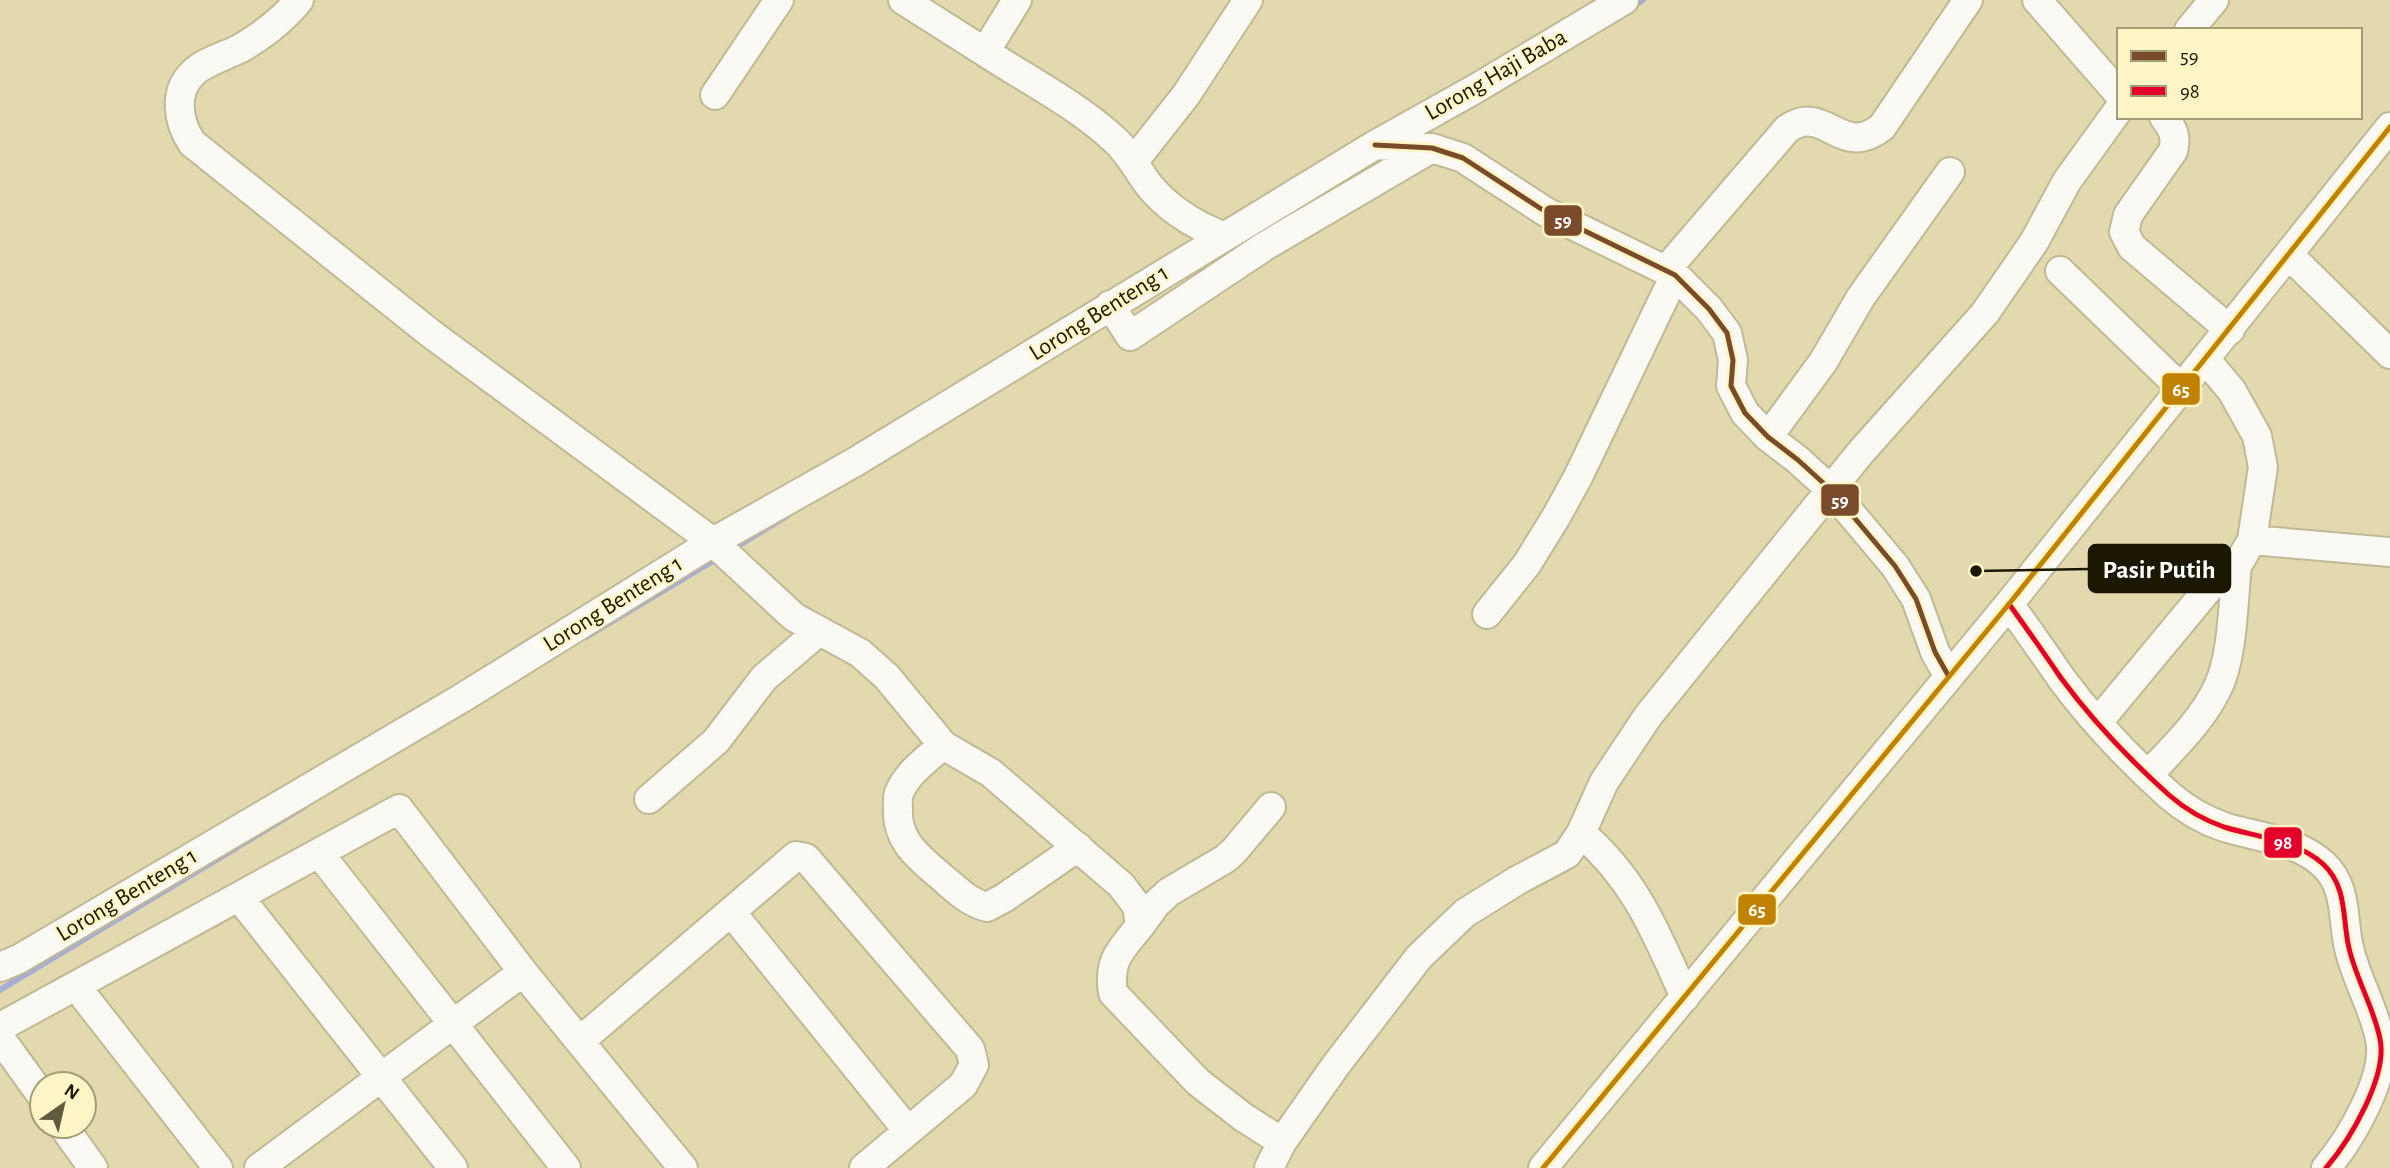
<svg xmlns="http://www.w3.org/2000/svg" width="2390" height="1168" font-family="'Alegreya Sans',sans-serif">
	<rect width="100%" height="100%" fill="#e2d9ae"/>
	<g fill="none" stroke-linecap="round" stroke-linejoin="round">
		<path stroke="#a9acd3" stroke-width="6" d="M1632,7L1643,0
			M1312,200L1386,155
			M733,549L787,516
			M586,637L718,558
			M0,990L304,807"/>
		<g stroke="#c0b996" stroke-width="32">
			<path id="minor" d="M299,0C283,20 263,35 241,48C226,56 205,61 193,73C173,92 178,122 192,143L430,333L713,542L794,617L860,653L887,677L943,745L991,773L1121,885L1137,906L1140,926C1120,951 1108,960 1113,993L1198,1082L1243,1117L1282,1142
				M903,0L985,52
				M1017,0L985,52C1028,80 1079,106 1116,141C1129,153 1137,169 1148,184C1167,208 1194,225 1223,236
				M2037,0L2119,94
				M2189,30L2214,0
				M715,95L779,0
				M2164,117C2173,129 2177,137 2173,151L2128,215L2124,232L2132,247L2230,330
				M1375,145L1432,148L1463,158L1546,212L1675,275L1709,309L1727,333L1733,360L1731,386L1745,413L1768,437L1798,460L1831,490L1895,566L1916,599L1935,652L1948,675
				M1134,161L1186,95L1248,0
				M2289,255L2390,354
				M1666,270L1787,129C1826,102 1840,160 1882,127L1968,0
				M2060,271L2182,389
				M1110,305L1130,336L1265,246L1432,148
				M1768,437L1823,362L1861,297L1950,172
				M2252,540L2390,552
				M2009,604C2027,629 2044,653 2061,678C2092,720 2130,760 2169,795C2185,809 2204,820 2224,827C2256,837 2297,840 2323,864C2348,887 2342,919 2349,948C2356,979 2374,1008 2380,1039C2388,1076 2350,1140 2326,1168
				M1487,614L1527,564L1556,517L1578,477L1675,275
				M2098,722L2209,588L2237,566L2252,540L2263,467L2257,436L2232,391L2206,360
				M943,745C928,758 907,773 899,793C897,797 898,804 898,809C896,839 917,856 938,874C954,887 967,902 987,907L1004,898L1078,847
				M2148,775C2173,748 2202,721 2218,687C2233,656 2233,601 2237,566
				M649,799L716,741L764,678L819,631
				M1581,833C1636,880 1656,933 1685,997
				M319,853L566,1168
				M239,897L453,1168
				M731,912L908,1131
				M1140,926L1156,904L1169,892L1225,859L1234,851L1271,807
				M0,967L19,959L462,698L713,542L855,462L1375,145L1475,89L1624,0
				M76,986L218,1168
				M0,1033L2,1026L399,809L523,972L683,1168
				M0,1038L42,1096
				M580,1041L796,856L806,858L970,1049L974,1065L963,1085L864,1168
				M63,1126L93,1168
				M259,1168L523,972
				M1269,1168L1282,1142L1336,1065L1419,957L1465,913L1518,880L1567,854L1581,833L1604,782L1648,716L1861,452L1985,313L2034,242L2067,181L2119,109
				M1543,1168L2009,604L2390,127"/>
		</g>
		<use href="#minor" stroke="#fbf9f3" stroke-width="28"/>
		<g stroke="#fef5c6" stroke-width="10">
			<path id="bus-1" d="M1375,145L1432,148L1463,158L1546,212L1675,275L1709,309L1727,333L1733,360L1731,386L1745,413L1768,437L1798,460L1831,490L1895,566L1916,599L1935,652L1948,675"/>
		</g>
		<g stroke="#fef5c6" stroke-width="10">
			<path id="bus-2" d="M2009,604C2027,629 2044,653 2061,678C2092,720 2130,760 2169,795C2185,809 2204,820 2224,827C2256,837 2297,840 2323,864C2348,887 2342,919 2349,948C2356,979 2374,1008 2380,1039C2388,1076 2350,1140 2326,1168"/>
		</g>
		<g stroke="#fef5c6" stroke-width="10">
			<path id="bus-3" d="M1543,1168L2009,604L2390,127"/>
		</g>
		<use href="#bus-1" stroke="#7a4b2a" stroke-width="5"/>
		<use href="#bus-2" stroke="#e4002b" stroke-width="5"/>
		<use href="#bus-3" stroke="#c08200" stroke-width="5"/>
	</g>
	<g text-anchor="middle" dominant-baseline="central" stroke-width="5" stroke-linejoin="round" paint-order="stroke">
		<g font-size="24" fill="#1c1701" stroke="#fef5c6">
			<text transform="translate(1496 75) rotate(-30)">Lorong Haji Baba</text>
			<text transform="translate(1099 313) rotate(-32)">Lorong Benteng 1</text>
			<text transform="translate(613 604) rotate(-32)">Lorong Benteng 1</text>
			<text transform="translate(127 895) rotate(-31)">Lorong Benteng 1</text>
		</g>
	</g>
	<path fill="none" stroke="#1c1701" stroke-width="2.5" d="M1976 571L2089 569"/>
	<circle fill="#1c1701" stroke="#fef5c6" stroke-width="2.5" cx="1976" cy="571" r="7"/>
	<rect fill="#1c1701" stroke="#1c1701" stroke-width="2.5" x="2089" y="545" width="141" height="47" rx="7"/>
	<g font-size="26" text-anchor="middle" font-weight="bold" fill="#fff">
		<text x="2159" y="578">Pasir Putih</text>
	</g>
	<g stroke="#fef5c6" stroke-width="2.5">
		<rect x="1543" y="204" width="40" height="33" rx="7" fill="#7a4b2a"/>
		<rect x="2161" y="372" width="40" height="34" rx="7" fill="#c08200"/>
		<rect x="1820" y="483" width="40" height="34" rx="7" fill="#7a4b2a"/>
		<rect x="2263" y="826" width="40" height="33" rx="7" fill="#e4002b"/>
		<rect x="1737" y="893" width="40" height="33" rx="7" fill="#c08200"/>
	</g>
	<g font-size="19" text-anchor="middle" font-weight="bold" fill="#fff">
		<text x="1563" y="227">59</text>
		<text x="2181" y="396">65</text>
		<text x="1840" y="507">59</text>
		<text x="2283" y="849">98</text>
		<text x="1757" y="916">65</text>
	</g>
	<rect x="2117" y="28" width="245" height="91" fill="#fef5c6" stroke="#a49c77" stroke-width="2"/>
	<rect x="2131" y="51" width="35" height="10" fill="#7a4b2a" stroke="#a49c77" stroke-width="2"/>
	<text x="2180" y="63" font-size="21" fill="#1c1701">59</text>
	<rect x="2131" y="86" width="35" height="10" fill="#e4002b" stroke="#a49c77" stroke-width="2"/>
	<text x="2180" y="98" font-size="21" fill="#1c1701">98</text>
	<g transform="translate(63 1105) rotate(34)"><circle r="33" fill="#fef5c6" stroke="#a49c77" stroke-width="2"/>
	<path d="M0-5L12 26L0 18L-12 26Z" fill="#615b3e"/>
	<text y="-10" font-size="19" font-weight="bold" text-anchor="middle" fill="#1c1701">N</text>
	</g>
</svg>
